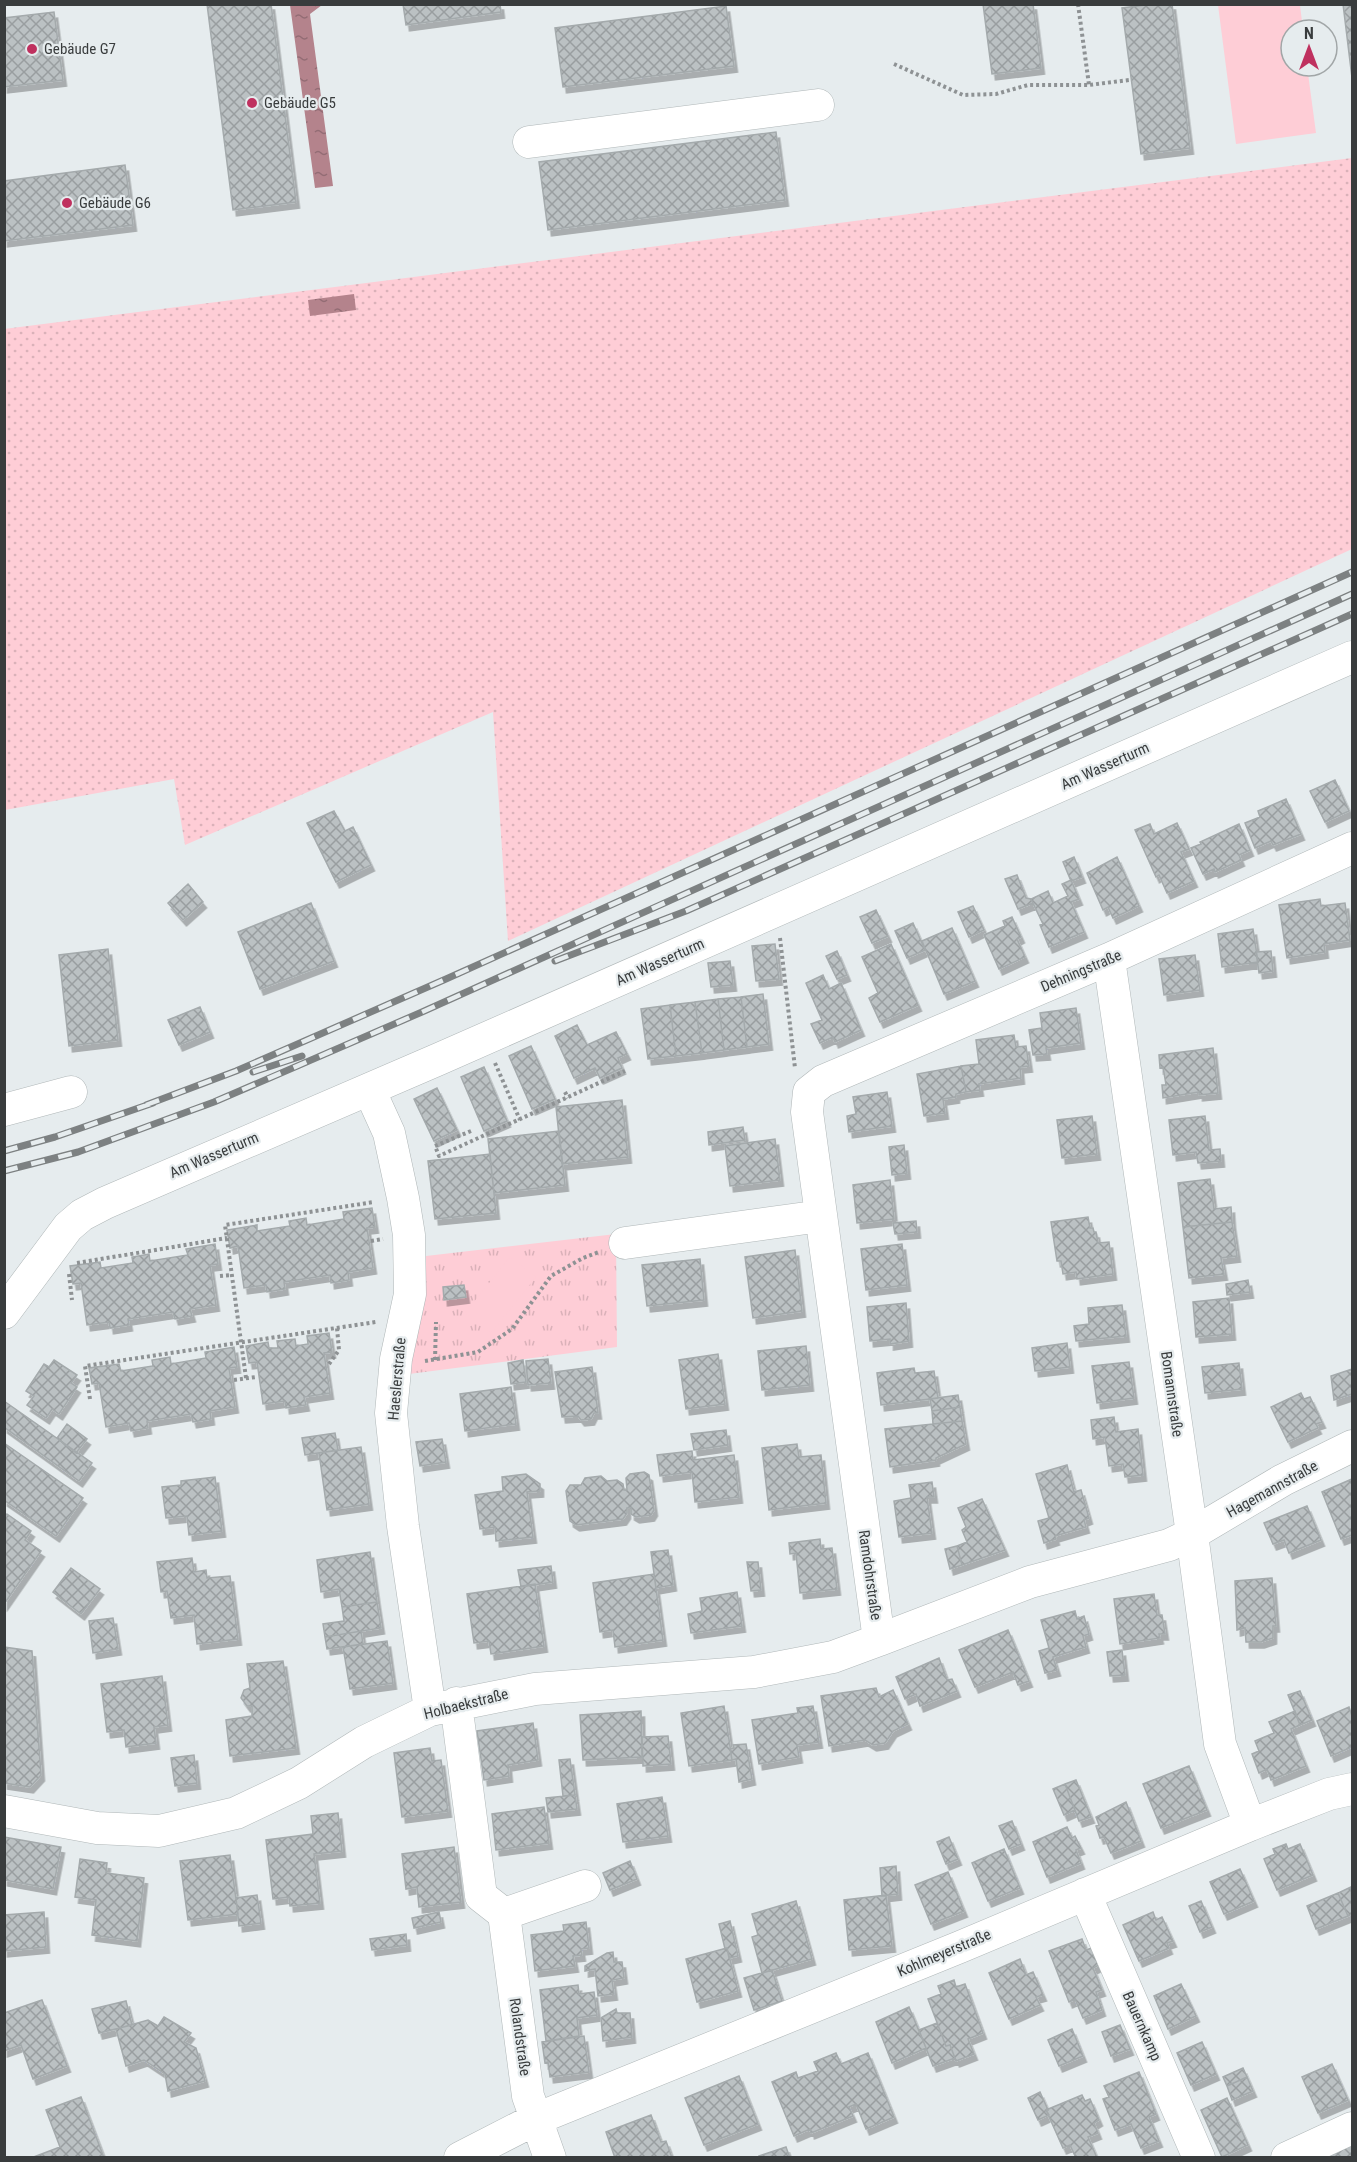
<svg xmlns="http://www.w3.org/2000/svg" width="1357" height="2162" font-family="'Roboto Condensed',sans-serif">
	<defs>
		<pattern id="grass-dots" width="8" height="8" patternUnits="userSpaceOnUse" patternTransform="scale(1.5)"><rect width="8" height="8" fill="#fecdd6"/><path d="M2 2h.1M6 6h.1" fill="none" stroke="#dab1b9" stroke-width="1.8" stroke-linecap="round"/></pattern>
		<pattern id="park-tufts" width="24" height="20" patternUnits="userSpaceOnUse" patternTransform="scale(1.5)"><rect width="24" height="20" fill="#fecdd6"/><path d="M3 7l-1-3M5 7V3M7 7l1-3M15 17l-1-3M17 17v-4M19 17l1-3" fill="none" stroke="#dab1b9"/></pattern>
		<pattern id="water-ripples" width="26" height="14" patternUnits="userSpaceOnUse" patternTransform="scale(1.5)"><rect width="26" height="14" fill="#b4838c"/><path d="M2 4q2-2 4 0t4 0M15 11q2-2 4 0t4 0" fill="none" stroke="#936c74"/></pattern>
		<pattern id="building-cross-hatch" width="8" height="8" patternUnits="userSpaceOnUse" patternTransform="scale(1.5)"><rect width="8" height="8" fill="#bbc1c3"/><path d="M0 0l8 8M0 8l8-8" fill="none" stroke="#999ea0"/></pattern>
		<filter id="shadow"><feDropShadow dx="3.5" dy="6" stdDeviation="0" flood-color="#0004"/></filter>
	</defs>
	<rect width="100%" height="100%" fill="#e6ecee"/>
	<path fill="url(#grass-dots)" d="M1352,158V549L508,941L493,712L185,845L174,779L5,810L4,329Z"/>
	<path fill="url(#park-tufts)" d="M616,1234L617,1347L409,1374L425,1293L426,1256Z"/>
	<path fill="#fecdd6" d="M1218,5H1300L1303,30H1291V66H1307L1316,133L1236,144Z
		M510,1257L536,1277L491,1333L465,1313Z"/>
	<path fill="url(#water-ripples)" d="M290,5H322L310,14L333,186L315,188Z
		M354,294L356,310L310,316L308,300Z"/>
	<path fill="url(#building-cross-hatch)" stroke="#a4aaac" stroke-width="1.5" filter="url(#shadow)" d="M207,4H271L296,202L233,210Z
		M403,4H500L501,12L406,25Z
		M983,4H1033L1041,68L992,74Z
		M1153,4H1172L1190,148L1141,154L1122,8Z
		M1343,4H1352V78Z
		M726,6L734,66L563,87L555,28Z
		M54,12L63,80L4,87V18Z
		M776,132L785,200L548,230L539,162Z
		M125,165L133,225L4,241V181Z
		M1335,780L1349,811L1325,822L1310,791Z
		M1286,799L1301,834L1273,845L1271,841L1255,848L1245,823L1260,817L1258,811Z
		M334,811L345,831L353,827L371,865L336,882L307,823Z
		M1177,823L1189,849L1181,852L1194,881L1167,893L1159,875L1156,877L1135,830L1150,824L1154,834Z
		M1239,824L1250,850L1239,855L1241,860L1215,872L1214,869L1203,874L1191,848L1201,844L1200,842Z
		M1074,857L1082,877L1071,881L1063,862Z
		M1117,857L1139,906L1113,918L1108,907L1103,910L1087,873Z
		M1017,875L1026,898L1031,899L1033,903L1018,909L1005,879Z
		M1071,880L1079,899L1071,902L1084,932L1049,947L1040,925L1043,924L1031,899L1048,891L1053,903L1068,896L1062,884Z
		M188,884L203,902L183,920L168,903Z
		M1320,899L1321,906L1345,903L1350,940L1324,944L1325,952L1287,958L1279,905Z
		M311,903L334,961L260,989L238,932Z
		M973,906L984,930L969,937L958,912Z
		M876,910L888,936L872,943L860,917Z
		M1012,917L1021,937L1017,939L1025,957L999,969L984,935L1005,926L1003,921Z
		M913,923L925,950L907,958L895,931Z
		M952,928L975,981L944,994L922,941Z
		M1253,929L1258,962L1222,967L1218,934Z
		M775,944L779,979L756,981L752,946Z
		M891,944L918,1005L880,1022L869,998L878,993L862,957Z
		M108,949L118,1040L69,1046L59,955Z
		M837,951L847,975L837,979L826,956Z
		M1271,951L1273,971L1259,973L1256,952Z
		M1195,955L1200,990L1164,995L1159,959Z
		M730,961L733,985L711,987L708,963Z
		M823,975L829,989L841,983L861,1030L835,1042L833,1037L820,1043L811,1024L822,1020L806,983Z
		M763,994L769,1044L747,1047L741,997Z
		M741,997L747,1047L724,1050L718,999Z
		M718,999L724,1050L702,1053L695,1002Z
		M695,1002L702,1053L676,1056L670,1005Z
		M670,1005L676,1056L648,1059L641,1009Z
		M200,1007L210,1032L179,1045L168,1020Z
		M1076,1008L1081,1043L1046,1048L1047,1054L1033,1055L1029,1030L1042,1028L1040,1013Z
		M577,1025L587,1045L616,1032L627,1054L618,1058L622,1068L600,1078L595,1068L574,1078L555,1036Z
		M1014,1035L1016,1047L1026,1046L1029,1066L1020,1067L1021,1078L979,1084L980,1090L966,1092L961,1066L979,1064L976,1040Z
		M531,1046L555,1099L532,1109L509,1056Z
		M1213,1048L1218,1093L1199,1095V1092L1163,1098L1162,1085H1166L1163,1067L1160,1068L1159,1055Z
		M961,1066L966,1092L956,1094V1097L943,1099L945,1113L924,1116L917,1074Z
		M484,1067L507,1121L484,1131L461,1077Z
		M437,1088L457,1130L434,1141L414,1099Z
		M887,1092L892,1126L849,1132L847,1116L856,1114L853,1097Z
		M622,1100L628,1157L562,1164L556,1107Z
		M1092,1116L1097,1154L1062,1158L1057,1120Z
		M1205,1116L1209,1150L1220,1149L1221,1161L1198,1163L1196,1152L1173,1155L1169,1120Z
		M743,1127L745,1140L709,1145L708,1132Z
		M559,1131L565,1185L494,1193L488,1139Z
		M775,1139L780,1180L730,1186L725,1146Z
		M904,1145L907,1173L892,1175L889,1147Z
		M490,1154L496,1213L435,1219L428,1161Z
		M1210,1179L1214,1209L1231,1207L1232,1222L1183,1227L1178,1183Z
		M890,1180L894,1219L857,1223L853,1185Z
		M372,1208L375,1227L367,1228L373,1268L348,1272L349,1280L331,1283L330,1275L284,1282L285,1289L267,1292L266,1285L244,1288L238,1246L230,1248L227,1230L257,1225V1231L290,1226L289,1221L306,1218L307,1225L344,1219L343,1212Z
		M1088,1217L1090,1228H1093L1094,1232H1096L1098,1243L1109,1242L1113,1274L1077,1279L1076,1272L1063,1274L1061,1261H1057L1051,1222Z
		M916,1221L917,1232L895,1234L893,1223Z
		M1232,1222L1237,1256L1221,1258L1224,1274L1189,1278L1183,1227Z
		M215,1244L218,1264L210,1265L216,1305L190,1309L192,1316L175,1319L173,1312L128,1319L129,1325L110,1328L109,1322L87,1325L81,1283L73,1284L70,1266L100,1262L101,1268L133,1263L132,1257L149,1254L150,1261L188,1255L186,1249Z
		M902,1244L907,1285L866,1290L861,1249Z
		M795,1250L802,1311L753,1318L745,1257Z
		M700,1259L704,1300L647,1306L642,1265Z
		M1248,1280L1250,1292L1227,1295L1226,1284Z
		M464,1285L466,1297L444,1300L443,1287Z
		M1229,1298L1232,1334L1196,1337L1193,1302Z
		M906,1303L909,1341L890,1344V1339L870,1341L867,1307Z
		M1122,1305L1126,1336L1076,1341L1074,1326L1089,1324L1088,1308Z
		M329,1333L332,1352L324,1353L330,1393L304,1397L306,1405L286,1408L285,1401L263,1404L257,1362L249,1363L246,1346L268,1342L269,1348H278L277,1341L295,1339L296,1346L308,1344L307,1336Z
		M1067,1343L1070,1367L1035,1371L1032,1348Z
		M806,1346L810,1385L762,1390L758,1351Z
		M234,1347L237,1367L229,1368L235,1407L210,1411L211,1419L193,1422L191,1414L147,1421L148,1428L131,1431L129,1423L106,1427L99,1383L92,1384L89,1368L119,1364L121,1371L153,1366L152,1360L170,1357L171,1364L206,1358L205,1352Z
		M718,1354L725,1404L686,1409L679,1360Z
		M548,1359L551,1383L528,1385L526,1361Z
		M54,1360L77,1375L71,1383L77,1387L59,1414L52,1409L46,1418L27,1405L34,1396L26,1391L44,1364L49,1367Z
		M523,1360L526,1382L511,1384L508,1363Z
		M1129,1362L1134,1398L1097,1403L1092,1366Z
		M1239,1363L1242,1389L1205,1393L1202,1367Z
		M592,1367L598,1413H594L591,1419L581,1420L578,1416L562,1417L555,1372Z
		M914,1368L915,1373L934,1371L938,1398L881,1405L877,1373Z
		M1352,1369V1394L1334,1400L1331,1376Z
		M511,1387L516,1424L465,1431L460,1394Z
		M1301,1393L1304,1399L1310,1397L1322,1422L1316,1424L1318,1428L1288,1442L1271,1407Z
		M958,1395L960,1407L932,1411L930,1399Z
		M4,1401L92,1463L79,1481L4,1427Z
		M960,1407L962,1421L933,1424L932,1411Z
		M1114,1417L1116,1432L1138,1429L1143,1475L1125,1477L1123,1464L1109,1466L1105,1437L1093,1439L1091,1420Z
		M962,1421L966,1444L936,1458V1460L890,1467L885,1429Z
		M67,1424L87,1439L76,1453L57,1438Z
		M726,1430L728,1445L694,1450L691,1434Z
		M335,1433L338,1450L305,1455L302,1438Z
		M442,1439L446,1462L420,1466L416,1442Z
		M4,1443L83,1498L56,1536L4,1500Z
		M797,1444L799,1457L821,1455L826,1503L769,1510L762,1448Z
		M361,1447L369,1504L327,1510L319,1453Z
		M692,1451L693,1460L734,1455L739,1497L695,1502L692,1472L660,1476L657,1455Z
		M1067,1465L1074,1492L1081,1490L1089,1518L1084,1520L1086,1527L1055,1536L1056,1539L1044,1543L1038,1521L1049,1518L1036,1474Z
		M644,1472L649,1475L654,1510L651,1515L636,1517L631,1514V1508H627V1513L623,1519L576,1525L570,1521L566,1491L570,1485H581L585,1478L601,1476L607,1481L617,1480L623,1484L624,1490H627L626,1478L630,1474Z
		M526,1474L540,1484V1491L527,1492L533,1537L496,1541L495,1527L480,1529L475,1495L503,1491L502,1477Z
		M215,1477L222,1531L189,1535L187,1516L166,1518L162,1487L181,1485V1481Z
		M1352,1479V1535L1341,1539L1322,1492Z
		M932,1482L934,1497H927L932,1533L899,1537L894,1501L911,1498L909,1485Z
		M982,1499L1005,1550L962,1565L957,1546L967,1542L962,1530L966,1527L958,1508Z
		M1307,1506L1321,1540L1289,1553L1284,1540L1273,1544L1264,1523Z
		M7,1514L31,1531L25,1540L41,1551L4,1604V1517Z
		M820,1539L821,1549L832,1548L837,1589L800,1593L796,1553L790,1554L789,1543Z
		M957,1546L962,1565L950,1569L945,1549Z
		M668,1550L673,1585L656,1588L651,1552Z
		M370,1552L377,1602L342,1607L339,1589L321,1592L317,1560Z
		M192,1558L194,1572L206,1570L207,1578L230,1576L238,1639L197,1644L194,1615L171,1618L167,1591L161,1592L157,1562Z
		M747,1562H758L761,1590L751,1591Z
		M551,1566L553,1582L521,1587L518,1570Z
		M71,1568L100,1589L81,1614L53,1592Z
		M654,1574L663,1640L615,1647L613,1630L600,1632L593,1583Z
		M1272,1578L1276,1626H1273V1638L1261,1642H1246L1245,1628L1237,1630L1235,1581Z
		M535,1584L544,1646L491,1654L489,1641L474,1643L467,1594Z
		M737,1592L742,1626L691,1633L688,1614L702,1611L700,1598Z
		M1154,1594L1157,1615H1162L1165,1634H1159L1160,1638L1120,1644L1114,1599Z
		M377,1602L381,1628L325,1637L323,1624L344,1621L342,1607Z
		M1075,1611L1077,1619L1084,1616L1089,1634L1083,1636L1086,1647L1053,1657L1057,1670L1045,1673L1039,1651L1049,1648L1041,1620Z
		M113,1618L118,1649L93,1653L89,1621Z
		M1008,1630L1029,1681L1018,1685L1013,1672L975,1687L959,1650Z
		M361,1631L363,1644L327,1649L325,1637Z
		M387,1641L393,1683L350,1689L343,1647Z
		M4,1647L32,1651L41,1775L30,1787L4,1783Z
		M1122,1650L1125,1675L1110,1676L1107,1652Z
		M939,1658L947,1680L952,1679L957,1691L920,1706L916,1694L905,1699L896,1677Z
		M283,1661L296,1748L230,1756L226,1720L252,1716V1706H247L241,1698L244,1690L250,1688L247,1664Z
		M162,1676L168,1725L154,1727L156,1743L126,1747L124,1730L107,1732L101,1684Z
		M876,1688L879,1697L893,1690L908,1724L893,1731L885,1743L873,1745L865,1740L829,1746L821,1696Z
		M1300,1691L1312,1720L1300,1725L1288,1695Z
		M724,1706L732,1760L689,1766L681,1713Z
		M813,1706L819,1742L797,1745L799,1757L759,1764L752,1720L798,1713L797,1708Z
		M1349,1707L1352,1716V1747L1331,1756L1317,1721Z
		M641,1711L642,1757L583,1760L580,1715Z
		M1295,1711L1300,1725L1291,1729L1306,1766L1271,1780L1267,1769L1259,1773L1252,1754L1259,1751L1255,1741L1274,1733L1269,1722Z
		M533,1723L538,1760L508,1765L509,1776L484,1780L477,1731Z
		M668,1736L671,1764L643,1766L642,1737Z
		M746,1744L752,1779L739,1782L736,1759L732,1760L730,1749L734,1748L733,1745Z
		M430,1748L432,1761L441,1760L448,1811L402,1817L394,1753Z
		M194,1755L197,1783L175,1786L171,1758Z
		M570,1759L575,1795L563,1796L559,1760Z
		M1189,1766L1207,1810L1161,1828L1143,1784Z
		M1076,1780L1091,1817L1079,1821L1065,1784Z
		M1065,1784L1075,1810L1064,1815L1053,1789Z
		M575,1795L577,1809L548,1812L546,1798Z
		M662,1797L668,1836L623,1842L617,1804Z
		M1126,1802L1141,1841L1111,1853L1104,1837L1100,1838L1096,1826L1099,1825L1096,1817Z
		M544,1807L549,1843L496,1850L492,1814Z
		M338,1813L342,1851L314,1854L320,1903L290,1906L289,1897L273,1899L266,1840L313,1834L311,1816Z
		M1012,1821L1021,1844L1009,1849L999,1826Z
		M1067,1827L1072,1838L1075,1836L1081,1848L1076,1850L1081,1863L1047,1877L1033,1842Z
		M4,1837L61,1847L53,1889L4,1880Z
		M949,1837L958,1859L946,1864L937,1842Z
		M1286,1844L1288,1849L1300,1844L1313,1875L1277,1890L1264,1859L1275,1854L1273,1849Z
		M454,1847L461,1902L419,1907L417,1887L406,1889L402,1854Z
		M1004,1849L1020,1888L988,1901L972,1863Z
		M230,1855L238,1914L188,1920L180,1861Z
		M80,1859L107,1863L106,1873L144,1878L137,1941L92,1935L96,1900L75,1897Z
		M630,1861L637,1879L610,1890L603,1873Z
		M896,1866L898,1894L882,1896L880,1868Z
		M1240,1869L1254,1901L1224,1914L1210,1882Z
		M948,1872L964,1911L931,1924L915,1885Z
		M1351,1887L1352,1914L1348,1916L1338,1893Z
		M1338,1893L1348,1916L1316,1929L1307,1906Z
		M257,1895L261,1923L239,1926L236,1898Z
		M886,1895L892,1946L849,1950L844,1900Z
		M796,1901L812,1959L762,1973L752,1937L758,1935L752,1914Z
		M1201,1901L1212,1927L1200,1932L1189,1906Z
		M44,1912L46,1947L4,1951V1915Z
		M439,1912L441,1922L414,1928L412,1918Z
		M1153,1912L1156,1920L1162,1917L1173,1941L1167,1943L1169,1948L1139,1961L1123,1925Z
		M730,1921L738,1956L729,1958L727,1948L725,1949L719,1924Z
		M586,1922L589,1948L581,1949L582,1955L573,1956L575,1966L535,1971L531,1935L564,1931L563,1925Z
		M406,1934L407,1945L372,1950L370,1939Z
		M1082,1939L1086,1950L1092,1948L1099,1965L1093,1968L1102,1990L1096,1992L1102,2010L1083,2018L1075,1999L1069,2002L1049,1951Z
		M727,1948L738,1991L697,2002L686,1959Z
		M613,1952L614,1962H622L624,1978L612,1980L614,1994L598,1996L595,1969L585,1971V1966L607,1953Z
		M1020,1959L1026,1975L1033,1972L1043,1995L1036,1997L1040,2005L1009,2019L989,1973Z
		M772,1970L782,2001L754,2010L744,1978Z
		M954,1980L956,1987L965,1984L983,2033L968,2039L974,2054L956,2061L950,2045L946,2046L928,1999L941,1994L938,1986Z
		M1181,1984L1196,2016L1168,2029L1154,1996Z
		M578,1985L579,1994L594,1992L597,2015L577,2018L579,2036L546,2041L540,1990Z
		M42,2000L67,2066L33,2079L21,2045L4,2051V2013Z
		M126,2001L132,2025L99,2033L92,2009Z
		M909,2007L926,2048L892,2063L876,2022Z
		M616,2009L617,2013H630L632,2037L603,2041L601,2018Z
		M164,2017L191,2033L184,2042L196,2048L205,2081L168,2091L165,2074L144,2060L126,2066L116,2029L148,2020L158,2026Z
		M937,2023L946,2046L950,2045L955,2058L933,2066L919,2030Z
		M1120,2025L1130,2049L1111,2056L1102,2032Z
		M1072,2029L1083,2056L1059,2066L1048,2040Z
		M584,2036L589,2072L550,2077L548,2062L545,2063L542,2042Z
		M1202,2042L1216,2074L1191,2085L1177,2053Z
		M836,2053L841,2064L868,2053L894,2117L866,2129L856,2104L849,2107L853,2116L811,2133L810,2129L794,2136L772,2082L796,2072L798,2078L818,2071L814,2062Z
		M1332,2064L1348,2100L1318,2113L1302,2077Z
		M1243,2068L1247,2077L1227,2086L1223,2077Z
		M1139,2072L1156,2114L1149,2117L1159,2141L1141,2148L1131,2124L1115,2130L1103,2099L1109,2097L1104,2086Z
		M739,2076L758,2124L704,2145L685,2098Z
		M1247,2077L1253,2091L1232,2100L1227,2086Z
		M1040,2092L1048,2110H1046L1049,2115L1038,2120L1028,2098Z
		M1082,2095L1085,2101L1090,2099L1099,2120L1094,2123L1098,2133L1088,2137L1097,2158H1076L1070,2145L1063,2148L1046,2110Z
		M81,2097L104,2158H31L60,2147L46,2110Z
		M1227,2098L1248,2145L1222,2157L1201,2110Z
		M651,2115L661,2142L666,2141L672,2158H615L606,2132Z
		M1352,2144V2158H1322Z
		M786,2147L790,2158H760L759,2156Z"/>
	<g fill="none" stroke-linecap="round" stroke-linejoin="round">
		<g stroke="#b0b7b8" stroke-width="33">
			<path id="minor" d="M529,142L818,105
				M1352,848L1109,959L823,1081L809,1092L807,1112L879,1640L1030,1582L1169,1545L1192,1534L1283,1480L1352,1446
				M1109,959L1192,1534L1220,1744L1250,1825
				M369,1089L389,1133L403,1198L409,1235L410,1294L396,1359L391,1413L403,1526L430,1710
				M4,1110L71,1092
				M625,1243L821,1216
				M4,1313L68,1227L82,1215L105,1203L439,1059L1352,657
				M456,1703L481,1896L504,1914L528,2096L550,2158
				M4,1811L97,1828L159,1831L236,1813L299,1783L364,1742L430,1710L535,1689L754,1672L833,1657L879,1640
				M1085,1894L1199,2158
				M504,1914L585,1886
				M460,2158L536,2119L960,1947L1250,1825L1329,1794L1352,1789
				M1287,2158L1352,2128"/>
		</g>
		<path stroke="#8e9294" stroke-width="4" stroke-dasharray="3 3" stroke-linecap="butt" d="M1078,4L1089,85
			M894,64L963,95L996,94L1028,85H1089L1129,80
			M780,938L795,1068
			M495,1063L520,1120
			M565,1092L568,1098
			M471,1131L435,1146L439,1156L625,1071
			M371,1241L383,1239
			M77,1263L227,1238
			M69,1274L72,1300
			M220,1276L232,1275
			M435,1360L436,1322
			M425,1361L478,1352L512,1329L551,1276L583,1258L599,1252
			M329,1364L339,1350L337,1328
			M246,1378L225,1225L374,1202
			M234,1380L256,1377
			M90,1399L85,1366L376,1322"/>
		<use href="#minor" stroke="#fff" stroke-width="32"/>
		<g stroke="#7d8182" stroke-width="7">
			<path id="rail" d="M555,961L686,911L1352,614
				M253,1072L302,1056
				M146,1105L236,1071L446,979L1352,572
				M4,1151L55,1137L153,1103
				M4,1171L78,1152L214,1102L422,1012L1352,594"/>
		</g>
		<use href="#rail" stroke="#e6ecee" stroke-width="4.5" stroke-dasharray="14" stroke-linecap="butt"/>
	</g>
	<g fill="#bf315f" stroke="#e6ecee" stroke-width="2">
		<circle cx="32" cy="49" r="6"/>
		<circle cx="252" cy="103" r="6"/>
		<circle cx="67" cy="203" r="6"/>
	</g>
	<g text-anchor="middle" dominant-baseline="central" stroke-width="4.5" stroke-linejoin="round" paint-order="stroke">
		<g font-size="15" fill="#393c3d" stroke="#e6ecee" text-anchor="start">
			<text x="44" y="49">Gebäude G7</text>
			<text x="264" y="103">Gebäude G5</text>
			<text x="79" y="203">Gebäude G6</text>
		</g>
		<g font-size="15" fill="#393c3d" stroke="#e6ecee">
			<text transform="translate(1105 766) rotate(-24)">Am Wasserturm</text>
			<text transform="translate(660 962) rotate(-24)">Am Wasserturm</text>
			<text transform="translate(1081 971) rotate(-23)">Dehningstraße</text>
			<text transform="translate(214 1155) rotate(-23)">Am Wasserturm</text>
			<text transform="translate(397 1379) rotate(-85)">Haeslerstraße</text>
			<text transform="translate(1172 1394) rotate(82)">Bomannstraße</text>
			<text transform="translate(1272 1489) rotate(-29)">Hagemannstraße</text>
			<text transform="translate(870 1575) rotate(82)">Ramdohrstraße</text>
			<text transform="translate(466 1704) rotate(-14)">Holbaekstraße</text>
			<text transform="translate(944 1953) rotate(-23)">Kohlmeyerstraße</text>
			<text transform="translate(1142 2026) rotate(66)">Bauernkamp</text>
			<text transform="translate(520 2037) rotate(82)">Rolandstraße</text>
		</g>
	</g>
	<rect width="1357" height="2162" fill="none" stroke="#393c3d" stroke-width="12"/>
	<g transform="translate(1309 48)"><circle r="28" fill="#e6ecee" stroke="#a1a6a7" stroke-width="1.5"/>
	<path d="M0-4.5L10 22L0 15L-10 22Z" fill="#bf315f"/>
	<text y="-9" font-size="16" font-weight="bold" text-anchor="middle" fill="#393c3d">N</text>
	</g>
</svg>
